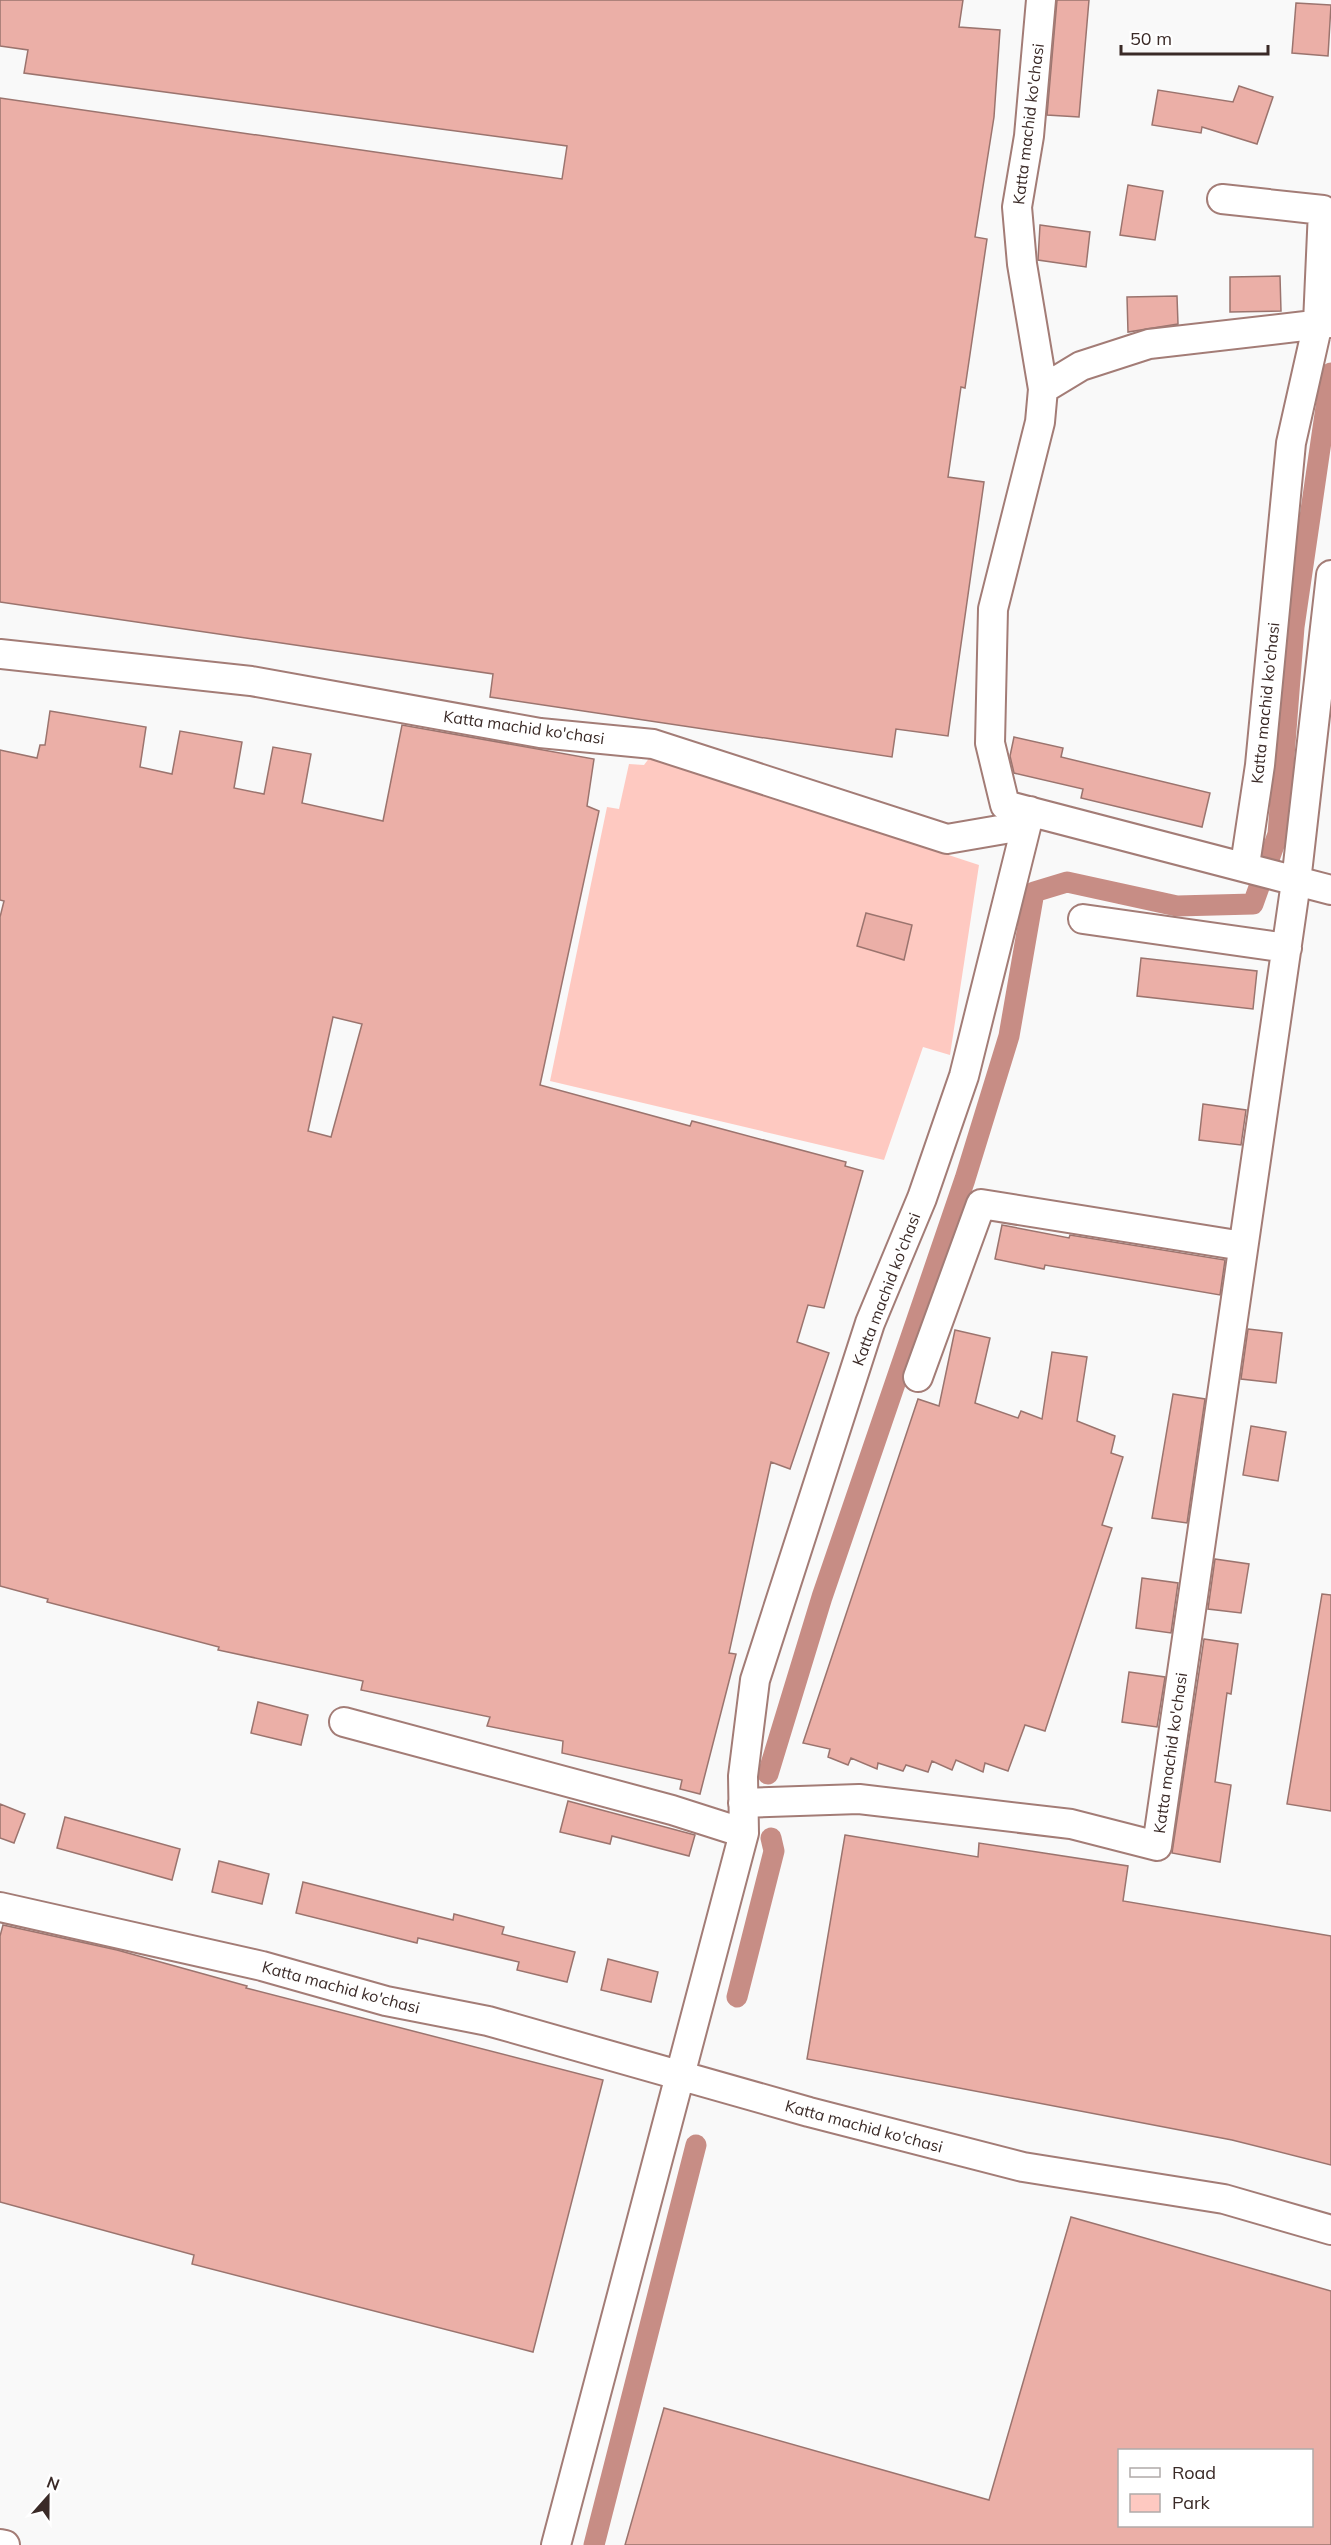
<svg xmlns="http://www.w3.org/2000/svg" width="1331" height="2545" font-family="Mulish,sans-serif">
	<rect width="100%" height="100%" fill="#f9f9f9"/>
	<path fill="#fec9c1" d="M650,757L979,865L950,1055L923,1047L884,1160L550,1081L607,807L619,809L629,764L644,765Z"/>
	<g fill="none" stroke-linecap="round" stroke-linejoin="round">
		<path stroke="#c78d85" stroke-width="21" d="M768,1774L822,1597L965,1179L1009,1036L1034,892L1067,882L1177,906L1253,904L1278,834L1294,627L1331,373
			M737,1997L774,1851L771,1838
			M594,2545L696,2145"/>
	</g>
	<path fill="#ebafa7" stroke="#9b746e" stroke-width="1.5" fill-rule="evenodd" d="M0,0H963L959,27L1000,30L994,117L975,237L987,239L965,388L961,387L948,477L984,482L948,736L896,729L892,757L490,697L493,674L0,602V98L562,179L567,146L24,73L28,50L0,46Z
		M1057,0H1089L1079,117L1047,115Z
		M1296,3L1331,5L1328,56L1292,53Z
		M1239,86L1273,97L1257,144L1202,127L1201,133L1152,125L1158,90L1233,102Z
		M1128,185L1163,191L1155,240L1120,235Z
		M1040,225L1090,232L1086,267L1038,260Z
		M1280,276L1281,311L1230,312V277Z
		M1177,296L1178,324L1128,332L1127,297Z
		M50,711L146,727L140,767L172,774L180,731L242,742L234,788L264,794L273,747L311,754L302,803L383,821L402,725L594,759L587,806L599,811L540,1085L690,1126L692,1121L846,1162L845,1166L863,1171L824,1308L808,1305L797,1342L829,1353L790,1469L771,1462L729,1653L736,1654L700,1794L680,1789L682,1780L562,1753L563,1741L487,1726L490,1717L361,1690L363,1681L218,1650L219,1647L47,1602L48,1599L0,1586V917L4,901L0,900V750L37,758L40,745H45ZM333,1017L362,1024L331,1137L308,1131Z
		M1014,737L1063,748L1061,757L1210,793L1202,827L1081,798L1083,789L1014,773L1010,756Z
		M866,913L912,925L904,960L857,946Z
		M1141,958L1257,971L1253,1009L1137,996Z
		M1203,1104L1246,1110L1241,1145L1199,1140Z
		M1002,1225L1069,1238L1070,1235L1225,1260L1220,1295L1045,1265L1044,1269L995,1259Z
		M1248,1329L1282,1333L1276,1383L1241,1379Z
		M955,1330L990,1338L975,1403L1018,1418L1021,1411L1042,1419L1052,1352L1087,1357L1077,1421L1115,1436L1111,1453L1123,1457L1102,1525L1112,1528L1045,1731L1025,1725L1008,1771L985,1763L983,1772L956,1760L952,1770L932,1761L928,1772L906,1765L903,1771L878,1763L877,1769L851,1758L848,1765L828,1757L830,1749L803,1743L918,1399L939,1406Z
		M1173,1394L1205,1399L1187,1523L1152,1518Z
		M1251,1426L1286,1432L1278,1481L1243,1475Z
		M1215,1559L1249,1564L1241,1613L1208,1609Z
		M1142,1578L1178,1583L1171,1633L1136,1628Z
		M1322,1594L1331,1595V1811L1287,1804Z
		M1204,1639L1238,1644L1231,1694L1227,1693L1215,1782L1231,1785L1220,1862L1172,1853Z
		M1129,1672L1165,1677L1157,1727L1122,1722Z
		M258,1702L308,1715L301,1745L251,1733Z
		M568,1801L695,1835L689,1856L612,1836L610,1844L560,1832Z
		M0,1804L25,1814L14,1843L0,1838Z
		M65,1817L180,1849L172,1880L57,1848Z
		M845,1835L978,1857L979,1843L1128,1866L1123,1901L1331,1936V2165L1232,2140L807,2059Z
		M219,1861L269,1874L262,1904L212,1892Z
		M303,1882L453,1920L454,1914L504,1927L502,1934L575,1952L567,1982L517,1970L519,1962L418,1938L417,1943L296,1913Z
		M3,1925L117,1950L247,1986L246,1988L603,2080L533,2352L192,2264L194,2255L0,2202V1936Z
		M608,1959L658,1972L651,2002L601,1990Z
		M1071,2217L1331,2291V2545H625L664,2408L989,2500ZM1119,2451H1311V2526H1119Z"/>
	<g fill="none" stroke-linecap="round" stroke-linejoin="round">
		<g stroke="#a37c76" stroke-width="32">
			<path id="minor" d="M1041,0L1029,136L1017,207L1022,264L1043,389L1040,422L993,609L990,743L1005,805L1331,890
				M1222,199L1323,210L1318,323L1291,443L1260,765L1245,865
				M1043,389L1081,366L1149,344L1331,323
				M0,654L251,681L540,733L653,744L947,839L1005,829L1030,811
				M1083,919L1287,948
				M918,1377L981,1204L1243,1246
				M344,1722L672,1810L744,1833
				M743,1803L859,1799L1071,1824L1157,1846L1296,882L1331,575
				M0,1907L262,1966L386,2001L488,2021L809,2112L1023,2167L1224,2199L1331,2230
				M0,2544L5,2545
				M556,2545L744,1833L743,1776L755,1680L870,1323L922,1198L964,1076L1030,811"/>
		</g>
		<use href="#minor" stroke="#fff" stroke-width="28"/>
	</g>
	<g text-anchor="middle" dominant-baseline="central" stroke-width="5" stroke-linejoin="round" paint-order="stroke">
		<g font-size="16" fill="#3a2a27" stroke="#fff">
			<text transform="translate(1028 124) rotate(-83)">Katta machid ko'chasi</text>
			<text transform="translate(1265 703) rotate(-84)">Katta machid ko'chasi</text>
			<text transform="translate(524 727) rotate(8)">Katta machid ko'chasi</text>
			<text transform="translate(886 1289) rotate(-69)">Katta machid ko'chasi</text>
			<text transform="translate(1170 1753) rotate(-82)">Katta machid ko'chasi</text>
			<text transform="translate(341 1987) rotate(15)">Katta machid ko'chasi</text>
			<text transform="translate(864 2126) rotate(15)">Katta machid ko'chasi</text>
		</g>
	</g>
	<rect x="1118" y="2449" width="195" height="78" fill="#ffffff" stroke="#b0aaa9" stroke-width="1.5"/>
	<rect x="1130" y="2468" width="30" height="9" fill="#ffffff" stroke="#b0aaa9" stroke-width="1.5"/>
	<text x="1172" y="2479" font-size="18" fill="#3a2a27">Road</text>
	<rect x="1130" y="2494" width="30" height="18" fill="#fec9c1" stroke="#b0aaa9" stroke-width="1.5"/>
	<text x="1172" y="2509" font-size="18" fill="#3a2a27">Park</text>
	<g transform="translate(48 2497) rotate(21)" stroke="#ffffff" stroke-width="4.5" paint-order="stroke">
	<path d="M0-4.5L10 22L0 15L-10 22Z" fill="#3a2a27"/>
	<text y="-9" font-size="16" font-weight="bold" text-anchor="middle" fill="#3a2a27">N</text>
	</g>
	<path d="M1121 45v9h147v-9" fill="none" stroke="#3a2a27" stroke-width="3"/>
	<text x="1130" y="45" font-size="18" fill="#3a2a27" stroke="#ffffff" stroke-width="4.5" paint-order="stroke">50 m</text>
</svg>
